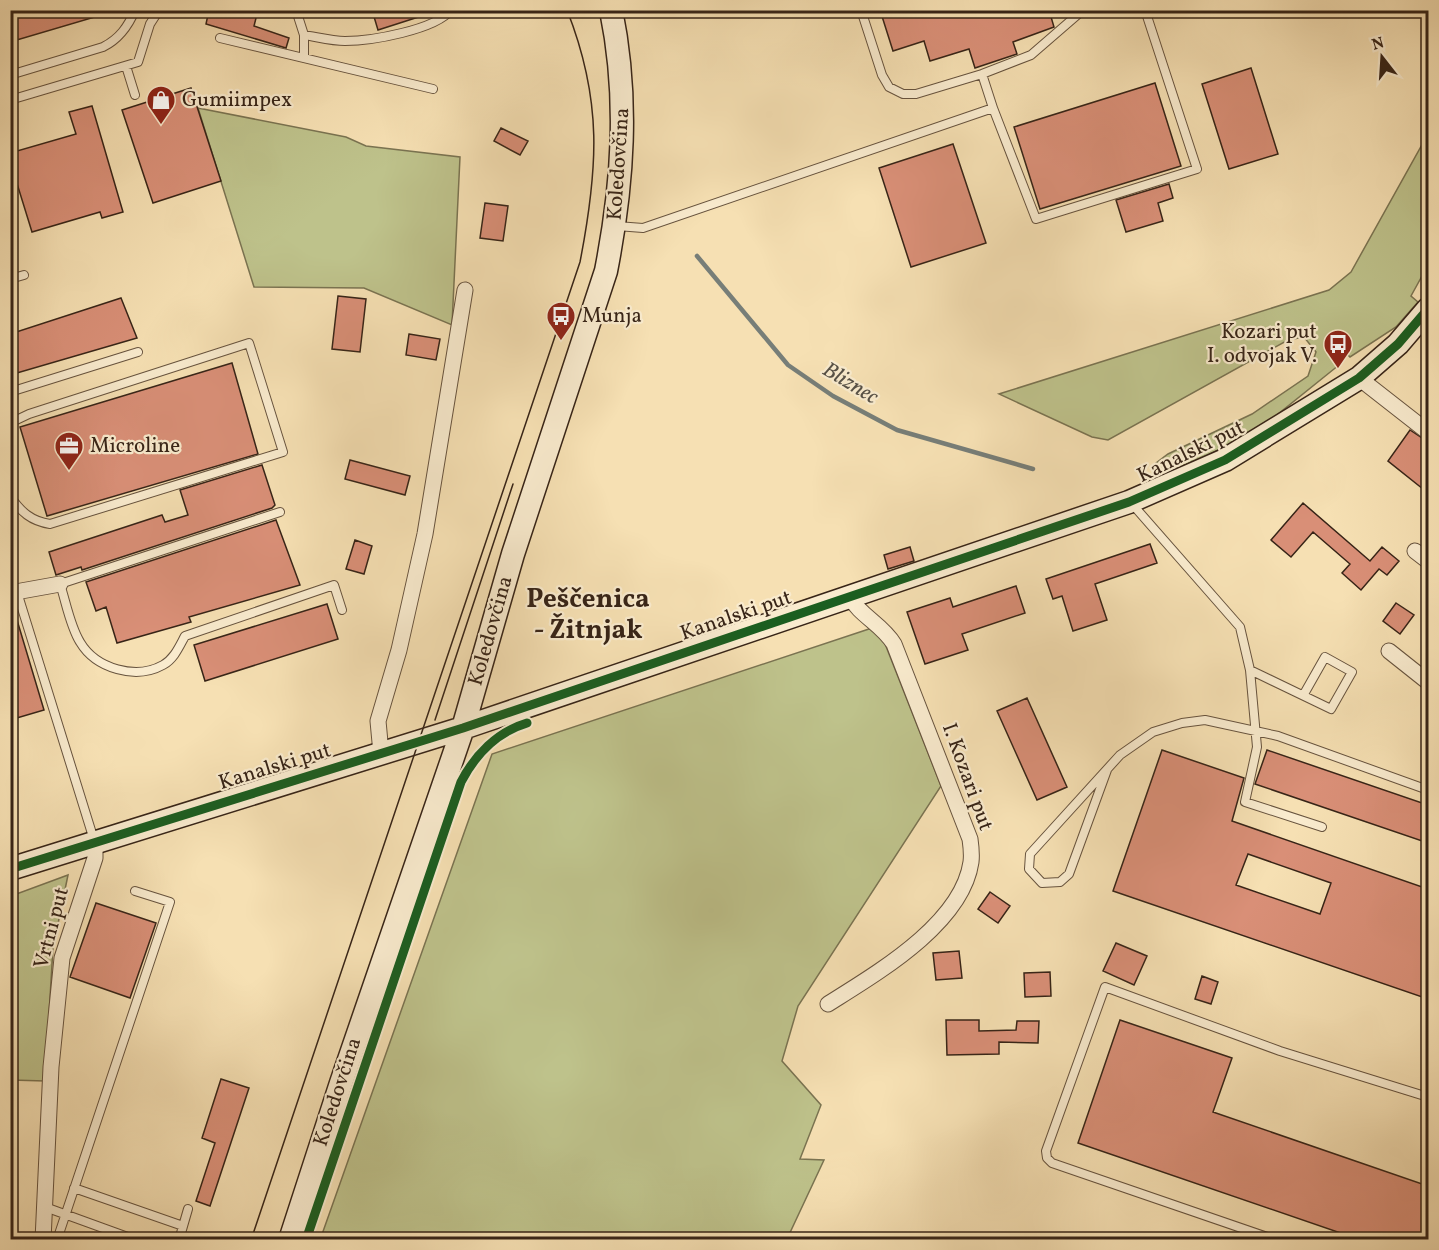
<svg xmlns="http://www.w3.org/2000/svg" width="1439" height="1250" font-family="Vollkorn,serif">
	<rect width="100%" height="100%" fill="#f6e0b3"/>
	<filter id="stains"><feTurbulence type="fractalNoise" baseFrequency=".00333" numOctaves="4"/><feColorMatrix values="0 0 0 0 .2 0 0 0 0 .09 0 0 0 0 .02 0 0 0 .5 -.17"/></filter>
	<radialGradient id="worn" r=".72"><stop offset=".6" stop-color="#630" stop-opacity="0"/><stop offset="1" stop-color="#630" stop-opacity=".3"/></radialGradient>
	<path fill="#bec28b" stroke="#7a7351" stroke-width="1.5" d="M198,108L346,137L366,146L460,157L452,325L364,288L254,287Z
		M1428,134V265L1411,296L1418,302L1396,327L1350,357L1345,352L1335,360L1339,365L1262,427L1176,472L1158,470L1156,463L1168,454L1252,414L1308,376L1316,352L1304,337L1288,340L1108,440L1092,437L999,394L1329,290L1351,272Z
		M878,626L941,786L798,1006L782,1061L821,1105L800,1159L824,1160L787,1239L320,1240L492,754Z
		M68,875L53,948L45,1081L11,1080V896Z"/>
	<g fill="none" stroke-linecap="round" stroke-linejoin="round">
		<path stroke="#777e78" stroke-width="4.5" d="M697,256L788,365L833,396L897,430L1033,469"/>
	</g>
	<path fill="#d98f77" stroke="#372417" stroke-width="1.5" fill-rule="evenodd" d="M10,10H105V14L10,42Z
		M209,10H258L254,26L289,38L286,48L206,24Z
		M372,10H430L431,13L378,30Z
		M880,10H1049L1054,27L1013,42L1017,54L975,68L969,49L930,61L924,41L893,51Z
		M1251,68L1278,154L1229,169L1202,84Z
		M1155,83L1181,166L1040,209L1014,127Z
		M191,88L221,181L153,203L122,110Z
		M92,106L123,212L102,218L100,212L32,232L10,161V153L76,134L69,112Z
		M501,128L528,141L520,155L494,141Z
		M953,144L986,243L911,267L879,168Z
		M1169,184L1173,198L1158,203L1163,221L1126,232L1116,200Z
		M485,203L508,206L503,241L480,238Z
		M338,296L366,299L360,352L332,349Z
		M121,298L137,338L10,375V334Z
		M409,334L440,339L436,360L406,355Z
		M232,363L258,454L47,516L20,427Z
		M1410,430L1428,442V493L1388,461Z
		M350,460L410,476L405,495L345,479Z
		M262,465L275,505L272,508L82,570L81,567L56,575L49,552L162,515L165,522L188,515L180,490Z
		M1303,503L1370,561L1382,547L1399,561L1387,575L1379,569L1361,590L1342,573L1350,564L1313,532L1291,557L1271,540Z
		M276,520L300,585L189,617L191,622L117,643L106,607L96,611L86,582Z
		M355,540L372,546L364,574L346,569Z
		M1150,544L1157,563L1095,584L1107,620L1073,631L1062,596L1053,599L1046,579Z
		M910,547L914,561L888,569L884,555Z
		M1016,586L1025,613L962,634L968,650L925,664L907,612L950,598L953,607Z
		M1396,603L1414,615L1400,634L1383,621Z
		M327,604L338,639L205,681L194,645Z
		M10,610H14L44,710L10,720Z
		M1027,698L1067,787L1037,800L997,711Z
		M1162,750L1244,778L1232,821L1428,889V999L1113,891ZM1248,854L1331,883L1320,914L1236,885Z
		M1267,750L1428,805V843L1255,784Z
		M990,892L1010,906L998,923L978,909Z
		M96,903L156,923L130,998L70,977Z
		M1116,943L1147,956L1134,985L1103,971Z
		M959,951L962,978L936,980L933,953Z
		M1050,972L1051,996L1025,997L1024,973Z
		M1202,976L1218,982L1211,1004L1195,999Z
		M946,1020H979V1031L1016,1030L1017,1021H1039L1038,1043L999,1042V1054L947,1055Z
		M1120,1020L1232,1058L1213,1112L1428,1186V1239H1358L1078,1143Z
		M221,1079L249,1088L210,1206L196,1201L215,1143L202,1138Z"/>
	<g fill="none" stroke-linecap="round" stroke-linejoin="round">
		<g stroke="#67533e" stroke-width="10">
			<path id="lane" d="M296,10L304,35C317,37 332,41 345,41C371,41 435,30 451,10
				M861,10L882,75L889,87L903,94H916L982,74L1031,55L1083,10
				M304,35V58
				M220,38L433,89
				M126,66L135,95
				M982,74L993,108
				M10,75L103,47C119,39 128,27 135,10
				M10,100L138,62L150,24L159,10
				M617,226L643,228L993,108L1036,219L1197,169L1145,10
				M10,279L24,275
				M10,392L138,352
				M10,423L29,414L249,343L283,452L50,524C31,521 21,512 10,496
				M1133,505L1240,627L1250,670L1331,709L1352,672L1325,657L1304,694
				M280,512L60,584C66,602 70,626 80,642C96,669 136,680 163,665C174,659 179,647 185,636L334,585L342,610
				M17,592L94,840
				M1250,670L1257,747L1245,802L1322,827
				M1107,770L1069,874L1060,882L1042,883L1029,869L1030,854L1120,755L1153,732L1182,723L1205,720L1278,736L1428,790
				M74,1188L183,1226
				M45,1207L136,1240
				M57,1240L170,902L135,891
				M179,1240L188,1209
				M1276,1240L1052,1163L1047,1158L1046,1151L1105,987L1280,1051L1428,1097"/>
		</g>
		<g stroke="#67533e" stroke-width="17">
			<path id="street" d="M1359,378L1428,432
				M1415,551L1428,561
				M10,593L60,584
				M1389,651L1428,682
				M381,753L378,721L399,650L425,534L465,290
				M828,1004C877,973 962,924 971,862C972,854 971,846 970,839L894,644C882,624 860,616 849,596
				M43,1240L51,1067L62,958L95,858V842"/>
		</g>
		<g stroke="#372417" stroke-width="25">
			<path id="secondary" d="M10,869L463,728L1129,502L1225,460L1359,378L1398,344L1428,309
				M290,1240L341,1083L463,728L513,554L606,271C623,184 629,98 611,10"/>
		</g>
		<use href="#lane" stroke="#f9ebce" stroke-width="8"/>
		<use href="#street" stroke="#f9ebce" stroke-width="15"/>
		<use href="#secondary" stroke="#f9ebce" stroke-width="22"/>
		<path stroke="#372417" stroke-width="1.5" d="M435,720L513,484
			M251,1240L580,262C598,169 603,101 567,10"/>
		<g stroke="#f9ebce" stroke-width="13">
			<path id="cycleway" d="M10,869L463,728L1129,502L1225,460L1359,378L1398,344L1428,309
				M306,1240L461,782C475,755 497,732 527,723"/>
		</g>
		<use href="#cycleway" stroke="#1b5e20" stroke-width="9"/>
	</g>
	<defs>
		<g id="shop-pin" transform="scale(1.5)"><path d="M0 17L-7.5 6A9.5 9.5 0 1 1 7.5 6Z" fill="#8f2418" stroke="#f9ebce"/><path d="M-5-2.5h2.3a2.7 3.5 0 0 1 5.4 0H5L5.5 6h-11ZM-1.5-2.5h3a1.5 2.3 0 0 0-3 0Z" fill="#fff"/></g>
		<g id="bus-pin" transform="scale(1.5)"><path d="M0 17L-7.5 6A9.5 9.5 0 1 1 7.5 6Z" fill="#8f2418" stroke="#f9ebce"/><path d="M-5-6H5V4H4V6H2V4H-2V6H-4V4H-5ZM-3.5-4V0h7V-4ZM-3.5 1.2v1.5H-2V1.2ZM2 1.2v1.5H3.5V1.2Z" fill="#fff"/></g>
		<g id="office-pin" transform="scale(1.5)"><path d="M0 17L-7.5 6A9.5 9.5 0 1 1 7.5 6Z" fill="#8f2418" stroke="#f9ebce"/><path d="M-6-3h4V-5.5h4V-3h4V5H-6ZM-1-4.5V-3h2v-1.5ZM-6 0V1H6V0Z" fill="#fff"/></g>
	</defs>
	<g fill-rule="evenodd">
		<use href="#shop-pin" x="161" y="100"/>
		<use href="#bus-pin" x="561" y="316"/>
		<use href="#bus-pin" x="1338" y="344"/>
		<use href="#office-pin" x="69" y="446"/>
	</g>
	<g text-anchor="middle" dominant-baseline="central" stroke-width="4.5" stroke-linejoin="round" paint-order="stroke">
		<g font-size="21" fill="#372417" stroke="#f9ebce" text-anchor="start">
			<text x="182" y="100">Gumiimpex</text>
			<text x="582" y="316">Munja</text>
			<text x="1317" y="332" text-anchor="end">Kozari put<tspan x="1317" dy="24">I. odvojak V.</tspan></text>
			<text x="90" y="446">Microline</text>
		</g>
		<g font-size="21" fill="#372417" stroke="#f9ebce">
			<text transform="translate(619 164) rotate(-86)">Koledovčina</text>
			<text transform="translate(1191 452) rotate(-26)">Kanalski put</text>
			<text transform="translate(736 616) rotate(-19)">Kanalski put</text>
			<text transform="translate(491 631) rotate(-74)">Koledovčina</text>
			<text transform="translate(275 767) rotate(-17)">Kanalski put</text>
			<text transform="translate(967 777) rotate(70)">I. Kozari put</text>
			<text transform="translate(52 928) rotate(-75)">Vrtni put</text>
			<text transform="translate(338 1092) rotate(-72)">Koledovčina</text>
		</g>
		<g font-size="22" font-style="italic" fill="#575147" stroke="#f9ebce">
			<text transform="translate(850 384) rotate(31)">Bliznec</text>
		</g>
		<g font-size="27" font-weight="bold" fill="#372417" stroke="#f9ebce">
			<text x="588" y="600">Peščenica<tspan x="588" dy="31">- Žitnjak</tspan></text>
		</g>
	</g>
	<rect width="1439" height="1250" fill="none" stroke="#f6e0b3" stroke-width="36"/>
	<rect x="12" y="12" width="1415" height="1226" fill="none" stroke="#372417" stroke-width="3"/>
	<rect x="18" y="18" width="1403" height="1214" fill="none" stroke="#372417" stroke-width="1.5"/>
	<g transform="translate(1382 57) rotate(343)" stroke="#f9ebce" stroke-width="4.5" paint-order="stroke">
	<path d="M0-4.5L10 22L0 15L-10 22Z" fill="#372417"/>
	<text y="-9" font-size="16" font-weight="bold" text-anchor="middle" fill="#372417">N</text>
	</g>
	<rect width="100%" height="100%" filter="url(#stains)"/>
	<rect width="100%" height="100%" fill="url(#worn)"/>
</svg>
